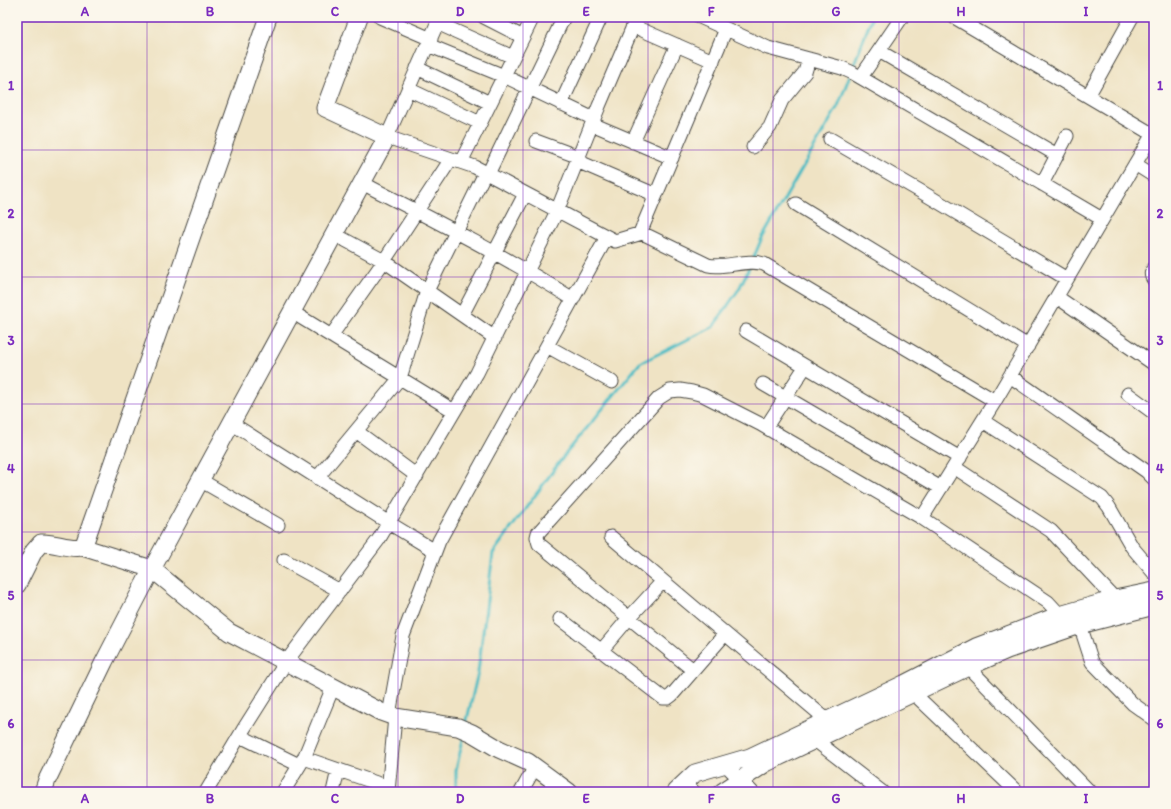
<svg xmlns="http://www.w3.org/2000/svg" width="1171" height="809" font-family="Itim,sans-serif">
	<rect width="100%" height="100%" fill="#fbf7ec"/>
	<filter id="ink" filterUnits="userSpaceOnUse"><feTurbulence type="fractalNoise" baseFrequency=".025" numOctaves="2"/><feDisplacementMap in="SourceGraphic" scale="8" xChannelSelector="R" yChannelSelector="G"/><feConvolveMatrix kernelMatrix="1 2 1 2 8 2 1 2 1" color-interpolation-filters="sRGB"/></filter>
	<filter id="wash" filterUnits="userSpaceOnUse"><feTurbulence type="fractalNoise" baseFrequency=".012" numOctaves="4" result="noise"/><feDisplacementMap in="SourceGraphic" scale="16" xChannelSelector="R" yChannelSelector="G"/><feGaussianBlur stdDeviation="0.9" result="paint"/><feColorMatrix in="noise" values="0 0 0 0 0 0 0 0 0 0 0 0 0 0 0 0 0 1.4 0 .05"/><feComposite in="paint" operator="in"/></filter>
	<g filter="url(#wash)">
		<rect width="100%" height="100%" fill="#efe3c4"/>
		<g fill="none" stroke-linecap="round" stroke-linejoin="round">
			<path stroke="#4fbdc4" stroke-width="3" d="M852,69L872,17
				M753,259L761,240L838,106L850,75
				M466,724L478,672L493,553L564,456L640,363L713,327L739,289L750,266
				M456,792V770L464,735"/>
		</g>
	</g>
	<g filter="url(#ink)">
		<g fill="none" stroke-linecap="round" stroke-linejoin="round">
			<g stroke="#484742" stroke-width="15">
				<path id="minor" d="M380,17L431,39
					M440,17L387,137L475,167L615,241L642,233L708,265C726,269 746,258 764,264L995,401
					M484,17L523,37
					M700,17L768,48L842,68L853,73L1102,219
					M954,17L1152,134
					M437,23L513,57
					M633,26L713,61
					M428,45L504,76L594,119
					M879,51L1057,155
					M417,68L490,103
					M861,77L902,17
					M408,89L480,123
					M1088,96L1132,17
					M561,104L601,17
					M592,124L672,158
					M830,139L920,191L1067,279
					M536,141L579,157
					M633,142L677,45
					M753,147L770,127L782,100L805,72L809,59
					M577,161L656,195
					M461,162L533,17
					M1135,164L1154,176
					M488,174L564,17
					M362,183C434,220 505,256 573,299
					M1042,184L1067,136
					M796,204L1028,346
					M640,233L726,29
					M334,234L384,261L495,338
					M1154,267C1151,272 1150,275 1154,280
					M1057,297L1154,364
					M292,312L454,411
					M462,315L525,194
					M746,331L960,458
					M331,336L384,261L451,159
					M547,346L612,382
					M1010,376L1146,471L1154,479
					M763,384L941,488
					M1128,394L1154,413
					M983,421L1102,498L1109,507L1132,547L1154,573
					M231,423L389,523L435,551
					M766,427L805,367
					M356,431L417,476
					M954,467L1051,531L1115,599
					M317,478L400,378L427,291L485,173
					M200,480L278,525
					M611,537L827,720
					M284,560L340,591
					M560,619L663,698H668L672,695L725,634
					M1065,622L1060,615L1048,602L922,518L995,401L1154,132
					M1080,625L1092,662L1133,704L1154,719
					M601,651L629,618L663,581
					M964,660L968,667L1090,792
					M693,670L539,544L537,537L538,533L659,398L670,391L680,390L692,392L703,395L760,424L922,518
					M908,688L1017,792
					M389,715L403,636L439,541L607,237
					M810,733L815,740L882,792
					M240,736L299,765
					M304,758L388,787
					M726,765L752,792
					M684,783L694,792
					M206,792L243,730L286,662L379,539L477,373L557,211L599,106L637,17
					M283,792L304,758L333,687
					M333,792L338,770
					M388,792L395,717
					M521,792L531,774"/>
			</g>
			<g stroke="#484742" stroke-width="19">
				<path id="major" d="M82,547L152,569L229,632L381,712L395,717L458,727L472,733L499,749L528,762L569,792
					M17,585L34,551L41,543C55,542 69,550 82,547L85,542L268,17
					M43,792L47,780L104,662L152,569L387,137L325,108L359,17
					M675,792L695,773L750,757L904,684L976,647L1060,615L1115,599L1154,591
					M722,792L766,763L968,667L1007,650L1080,625L1154,606"/>
			</g>
			<use href="#minor" stroke="#fff" stroke-width="13"/>
			<use href="#major" stroke="#fff" stroke-width="17"/>
		</g>
	</g>
	<path fill="none" stroke="#7b2cbf" stroke-width="1" stroke-opacity="0.55" d="M147,17V792M272,17V792M398,17V792M523,17V792M648,17V792M773,17V792M899,17V792M1024,17V792M17,150H1154M17,277H1154M17,404H1154M17,532H1154M17,660H1154"/>
	<rect width="1171" height="809" fill="none" stroke="#fbf7ec" stroke-width="44"/>
	<rect x="22" y="22" width="1127" height="765" fill="none" stroke="#7b2cbf" stroke-width="1.5"/>
	<g font-size="13" text-anchor="middle" font-weight="bold" fill="#7b2cbf">
		<text x="85" y="16">A</text>
		<text x="210" y="16">B</text>
		<text x="335" y="16">C</text>
		<text x="460" y="16">D</text>
		<text x="586" y="16">E</text>
		<text x="711" y="16">F</text>
		<text x="836" y="16">G</text>
		<text x="961" y="16">H</text>
		<text x="1086" y="16">I</text>
		<text x="11" y="90">1</text>
		<text x="1160" y="90">1</text>
		<text x="11" y="218">2</text>
		<text x="1160" y="218">2</text>
		<text x="11" y="345">3</text>
		<text x="1160" y="345">3</text>
		<text x="11" y="473">4</text>
		<text x="1160" y="473">4</text>
		<text x="11" y="600">5</text>
		<text x="1160" y="600">5</text>
		<text x="11" y="728">6</text>
		<text x="1160" y="728">6</text>
		<text x="85" y="803">A</text>
		<text x="210" y="803">B</text>
		<text x="335" y="803">C</text>
		<text x="460" y="803">D</text>
		<text x="586" y="803">E</text>
		<text x="711" y="803">F</text>
		<text x="836" y="803">G</text>
		<text x="961" y="803">H</text>
		<text x="1086" y="803">I</text>
	</g>
</svg>
